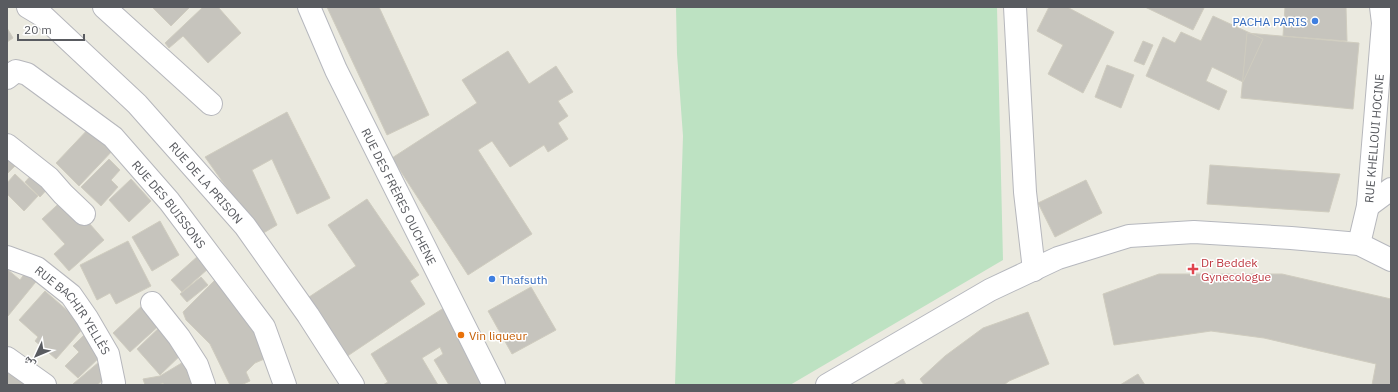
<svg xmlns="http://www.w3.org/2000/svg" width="1398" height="392" font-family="'IBM Plex Sans','Noto Naskh Arabic',sans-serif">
	<rect width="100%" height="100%" fill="#ebeae0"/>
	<path fill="#bde2c2" d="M676,7H997L1003,260L790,385H675L683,136L677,54Z"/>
	<path fill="#c6c4bd" stroke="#cfccbf" d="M152,7H190L171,26Z
		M203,7H218L241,33L208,63L183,36L169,48L165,43Z
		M327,7H379L429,115L387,135Z
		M1049,7H1067L1114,32L1083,93L1048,74L1063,45L1037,31Z
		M1145,7H1203L1204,8L1193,30Z
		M1285,7H1346L1347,41L1283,36Z
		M1213,16L1263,39L1243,82L1212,67L1206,81L1227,91L1219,110L1146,76L1163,37L1175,43L1181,32L1201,41Z
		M7,28L13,38L7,42Z
		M1247,33L1359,43L1353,109L1241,98Z
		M1143,41L1153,45L1144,65L1134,61Z
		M508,51L529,84L556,66L573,92L558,101L568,116L558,123L568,139L548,152L544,145L510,167L492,141L478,150L532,234L468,275L392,158L477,103L462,80Z
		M1107,65L1134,75L1121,108L1095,97Z
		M287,112L330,198L297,214L272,159L252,170L277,225L260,235L205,157Z
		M92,125L115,148L79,186L56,163Z
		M7,150L19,162L8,173L7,172Z
		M109,159L120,170L111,180L118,187L101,206L81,187Z
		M1210,165L1340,174L1329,212L1207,204Z
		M36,170L51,185L40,197L25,182Z
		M15,174L38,196L24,211L7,194V183Z
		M131,179L151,201L129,222L109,200Z
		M1086,180L1102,213L1055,237L1038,203Z
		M66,197L104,240L69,271L54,254L65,244L42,219Z
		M367,199L419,275L410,281L425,304L343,359L303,301L356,266L328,225Z
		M160,221L179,255L152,271L132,237Z
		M128,241L151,286L116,304L110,293L97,300L80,265Z
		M198,256L209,268L182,292L171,280Z
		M7,269L20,280L28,269L39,278L8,316L7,315Z
		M1159,274H1282L1391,299V385H1372L1376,364L1264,338L1211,331L1114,345L1103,294Z
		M201,277L208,285L187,302L180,294Z
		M217,278L253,325L269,357L255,363L246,372L250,381L241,385H230L210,344L186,320L183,312Z
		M531,287L556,330L512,354L488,311Z
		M45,291L85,326L56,359L35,341L38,337L19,320Z
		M145,303L163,322L130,352L113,333Z
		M450,304L489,385H449L434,360L443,354L440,347L422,358L438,385H383L388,382L371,354Z
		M1028,312L1049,364L1009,381L1004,385H924L920,379L945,356L983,328Z
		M165,322L185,351L160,375L137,349Z
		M85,334L104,353L78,378L65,366L79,352L73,346Z
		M190,358L201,385H164L163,383L158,385H145L143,379L160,376Z
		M99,362L110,374L97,385H74L73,384Z
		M7,373L32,382L31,385H7Z
		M1138,374L1145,385H1120Z
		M903,379L906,385H893Z"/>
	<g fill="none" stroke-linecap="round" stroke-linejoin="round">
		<g stroke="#b6b7bc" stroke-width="24">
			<g id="street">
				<path id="s1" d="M28,7L43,16L137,104L245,226L308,315L353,385"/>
				<path d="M104,7L211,104"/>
				<path d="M1015,7L1025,192L1034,270"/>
				<path id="s2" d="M7,78L16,71L27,74L113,137L169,201L264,327L285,385"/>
				<path d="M7,145L49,178L63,194L84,214"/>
				<path d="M1368,206L1391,189"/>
				<path id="s3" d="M1359,244L1368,206L1383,23L1381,7"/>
				<path id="s4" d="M7,257L37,268L71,295L87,318L108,354L114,383L113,385"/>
				<path d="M152,303L179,337L197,365L204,385"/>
				<path d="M7,358L45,385"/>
			</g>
		</g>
		<g stroke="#b6b8be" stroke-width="24">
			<g id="secondary">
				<path id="s5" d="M309,7L336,70L494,385"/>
				<path d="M827,385L990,290L1058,258L1129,236L1194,232L1291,238L1359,244L1391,260"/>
			</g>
		</g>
		<use href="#street" stroke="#fff" stroke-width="22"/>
		<use href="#secondary" stroke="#fff" stroke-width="22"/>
	</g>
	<g fill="#3f7fe0" stroke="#fff" stroke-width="1.5">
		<circle cx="1315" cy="21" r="4"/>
		<circle cx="492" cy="279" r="4"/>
	</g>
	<path fill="#e0444e" stroke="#fff" stroke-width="1.5" d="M1191 263h4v4h4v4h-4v4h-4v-4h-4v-4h4z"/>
	<circle fill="#e8710a" stroke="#fff" stroke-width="1.5" cx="461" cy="335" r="4"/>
	<g text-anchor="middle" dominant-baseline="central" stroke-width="3" stroke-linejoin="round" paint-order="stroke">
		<g font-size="12" fill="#366cbe" stroke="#fff" text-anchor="end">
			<text x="1307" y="21">PACHA PARIS</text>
			<text x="500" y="279" text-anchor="start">Thafsuth</text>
		</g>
		<g font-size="12" fill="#595b60" stroke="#fff">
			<text stroke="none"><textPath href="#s3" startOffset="107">RUE KHELLOUI HOCINE</textPath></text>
			<text stroke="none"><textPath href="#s1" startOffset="251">RUE DE LA PRISON</textPath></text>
			<text stroke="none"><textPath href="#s5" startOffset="210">RUE DES FRÈRES OUCHENE</textPath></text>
			<text stroke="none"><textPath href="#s2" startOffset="217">RUE DES BUISSONS</textPath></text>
			<text stroke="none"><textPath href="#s4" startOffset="88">RUE BACHIR YELLÈS</textPath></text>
		</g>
		<g font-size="12" fill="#be3a42" stroke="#fff" text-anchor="start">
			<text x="1201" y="262">Dr Beddek<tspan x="1201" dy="14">Gynecologue</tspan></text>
		</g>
		<g font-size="12" fill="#c56008" stroke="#fff" text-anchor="start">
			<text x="469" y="335">Vin liqueur</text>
		</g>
	</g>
	<rect width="1398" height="392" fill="none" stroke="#595b60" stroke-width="16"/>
	<g transform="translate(36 356) rotate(226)" stroke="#ffffff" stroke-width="3" paint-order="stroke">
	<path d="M0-3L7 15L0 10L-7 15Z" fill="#595b60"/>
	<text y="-6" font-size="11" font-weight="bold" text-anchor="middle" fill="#595b60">ش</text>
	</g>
	<path d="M18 34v6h66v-6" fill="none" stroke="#595b60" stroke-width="2"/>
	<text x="24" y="34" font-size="12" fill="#595b60" stroke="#ffffff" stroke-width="3" paint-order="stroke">20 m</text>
</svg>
